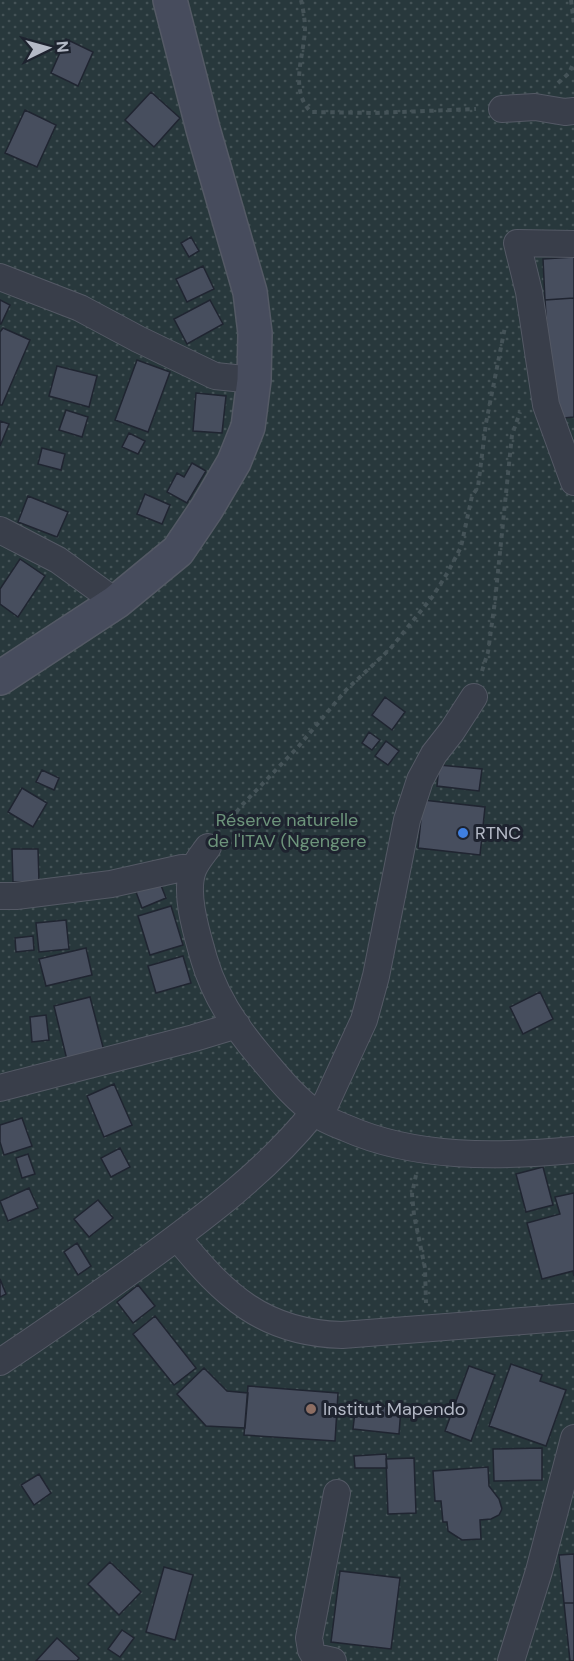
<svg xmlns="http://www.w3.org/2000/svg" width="574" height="1661" font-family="'DM Sans',sans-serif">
	<defs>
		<pattern id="park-dots" width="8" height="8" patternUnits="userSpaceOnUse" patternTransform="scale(1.5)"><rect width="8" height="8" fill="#28383c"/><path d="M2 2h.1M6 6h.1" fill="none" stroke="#455357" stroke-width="1.8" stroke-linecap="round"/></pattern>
	</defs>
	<rect width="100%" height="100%" fill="#252b3a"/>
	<path fill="url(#park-dots)" d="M0,0H574V1661H0Z"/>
	<path fill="#474e5e" stroke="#202531" stroke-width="1.5" d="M66,39L93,52L78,86L51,73Z
		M151,92L180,118L154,147L125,120Z
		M25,110L56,125L37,167L5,153Z
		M191,237L199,251L189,257L181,243Z
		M574,257V298L545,300L543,259Z
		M203,266L214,289L187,302L176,279Z
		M574,298V417L553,419L545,300Z
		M0,300L10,305L1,324H0Z
		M210,300L223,324L187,344L174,319Z
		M3,328L30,340L2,405H0V332Z
		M137,360L170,372L148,432L115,420Z
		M57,366L97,376L89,407L49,396Z
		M196,393L226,396L222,433L193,431Z
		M66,410L88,417L82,437L59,430Z
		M0,421L9,424L0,446Z
		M129,433L145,441L138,454L122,447Z
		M42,448L65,454L61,470L38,464Z
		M192,463L206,471L187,503L167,492L177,473L184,477Z
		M145,494L170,505L162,524L137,514Z
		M28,496L68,512L57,537L18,522Z
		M20,559L45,576L18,617L0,604V589Z
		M385,697L405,712L392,730L372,715Z
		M369,732L380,740L372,750L362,743Z
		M386,741L399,751L388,765L375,756Z
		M439,765L482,769L479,791L437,786Z
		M42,770L59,778L54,790L36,782Z
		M22,788L47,803L33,827L8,812Z
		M423,800L485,807L480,855L418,848Z
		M12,849H38L39,882H13Z
		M160,883L166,898L142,908L136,892Z
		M171,906L183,945L150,955L138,916Z
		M66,920L69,949L39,952L36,923Z
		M33,936L34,950L16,952L15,938Z
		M86,948L92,975L46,986L39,959Z
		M183,956L191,983L156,993L148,966Z
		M540,992L553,1019L523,1034L510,1007Z
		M90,997L104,1051L67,1060L54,1006Z
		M46,1015L49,1040L32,1042L30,1017Z
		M114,1084L132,1125L104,1137L87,1096Z
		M22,1118L32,1146L4,1155L0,1142V1125Z
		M120,1148L130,1167L111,1177L101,1158Z
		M28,1154L35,1174L22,1178L16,1158Z
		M543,1167L553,1205L526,1212L516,1174Z
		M29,1188L38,1208L8,1221L0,1201Z
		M574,1193V1276L573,1271L542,1279L527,1223L560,1214L555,1197Z
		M98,1200L113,1218L89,1237L74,1219Z
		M77,1243L91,1266L78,1275L64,1252Z
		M0,1279L6,1294L0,1297Z
		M138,1285L155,1306L133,1323L117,1302Z
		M155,1316L196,1368L174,1385L133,1334Z
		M511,1364L542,1375L540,1381L566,1390L546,1446L489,1426Z
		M469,1366L495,1375L471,1441L445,1431Z
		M204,1368L227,1391L248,1393L245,1428L206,1426L177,1394Z
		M248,1386L338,1393L335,1441L244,1435Z
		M356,1403L401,1408L399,1434L353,1429Z
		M542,1448V1480L494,1481L493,1449Z
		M386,1454L387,1468H355L354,1456Z
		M414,1458L416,1513L388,1514L386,1459Z
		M488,1467L489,1486L499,1499L502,1509L499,1515L491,1519L480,1520L481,1539L462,1540L448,1531L447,1522H443L441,1501H435L433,1471Z
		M39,1474L51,1493L34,1505L21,1485Z
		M574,1554V1603H564L559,1555Z
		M110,1562L141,1592L119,1615L88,1584Z
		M164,1567L193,1575L175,1640L146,1632Z
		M340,1571L400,1578L391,1649L331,1642Z
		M564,1603H574V1661H570Z
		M122,1630L134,1638L120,1657L108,1649Z
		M57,1638L79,1658L77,1661H36Z"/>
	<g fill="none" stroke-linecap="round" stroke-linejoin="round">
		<g stroke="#545965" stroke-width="28">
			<path id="street" d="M502,109L535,107L565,112L574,111
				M574,244L517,243L529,292L546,405L574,482
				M0,277L80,308L138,339L215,376L254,380
				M0,530L58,560L116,602
				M208,847C203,854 196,862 193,870C184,894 197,934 204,959C214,994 236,1028 260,1056C278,1077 294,1098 317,1114C325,1120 336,1124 346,1128C416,1159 499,1157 574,1150
				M0,896H16L111,884L182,868H193
				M0,1088L194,1038L237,1025
				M320,1116L364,1020L376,976L407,820L420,780L434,754L452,731L474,697
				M177,1237C224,1295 263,1333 342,1335L574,1317
				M0,1362C50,1329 98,1295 146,1260C206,1216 268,1170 314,1112
				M333,1661L315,1657L311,1650L309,1638L337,1493
				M511,1661L539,1571L574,1438"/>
		</g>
		<g stroke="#545965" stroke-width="36">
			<path id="secondary" d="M0,678L116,602L178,551L207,508L234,462L248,427L254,380L255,333L250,292L203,129L170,0"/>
		</g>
		<path stroke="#455358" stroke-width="4" stroke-dasharray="4.5 4.5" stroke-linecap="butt" d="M301,0C303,9 305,19 305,29C304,56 289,90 311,112L375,113L476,109
			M571,0L574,24
			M558,83L569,73L574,62
			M482,671L488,652L495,601L512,435L520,412
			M225,826L243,804L298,747L346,690L390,649L433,596L448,572L461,547L472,496L478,487L486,423L505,327
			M416,1175L412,1194L414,1215L425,1268L426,1303"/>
		<use href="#street" stroke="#393e4a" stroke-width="26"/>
		<use href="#secondary" stroke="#474c5d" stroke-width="33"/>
	</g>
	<circle fill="#3f7fe0" stroke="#1e232f" stroke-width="2" cx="463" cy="833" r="6"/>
	<circle fill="#8d6e63" stroke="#1e232f" stroke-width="2" cx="311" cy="1409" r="6"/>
	<g text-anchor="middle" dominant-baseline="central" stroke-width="6" stroke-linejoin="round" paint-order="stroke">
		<g font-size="18" fill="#6d947b" stroke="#1e232f">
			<text x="287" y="820">Réserve naturelle<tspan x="287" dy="21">de l'ITAV (Ngengere</tspan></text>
		</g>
		<g font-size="18" fill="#b4b9c6" stroke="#1e232f" text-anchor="start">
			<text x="475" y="833">RTNC</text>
			<text x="323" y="1409">Institut Mapendo</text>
		</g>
	</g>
	<g transform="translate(48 48) rotate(85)" stroke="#1e232f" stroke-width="4.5" paint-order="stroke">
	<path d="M0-4.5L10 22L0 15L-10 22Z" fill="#b4b9c6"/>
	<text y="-9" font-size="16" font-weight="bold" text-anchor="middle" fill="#b4b9c6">N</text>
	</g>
</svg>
